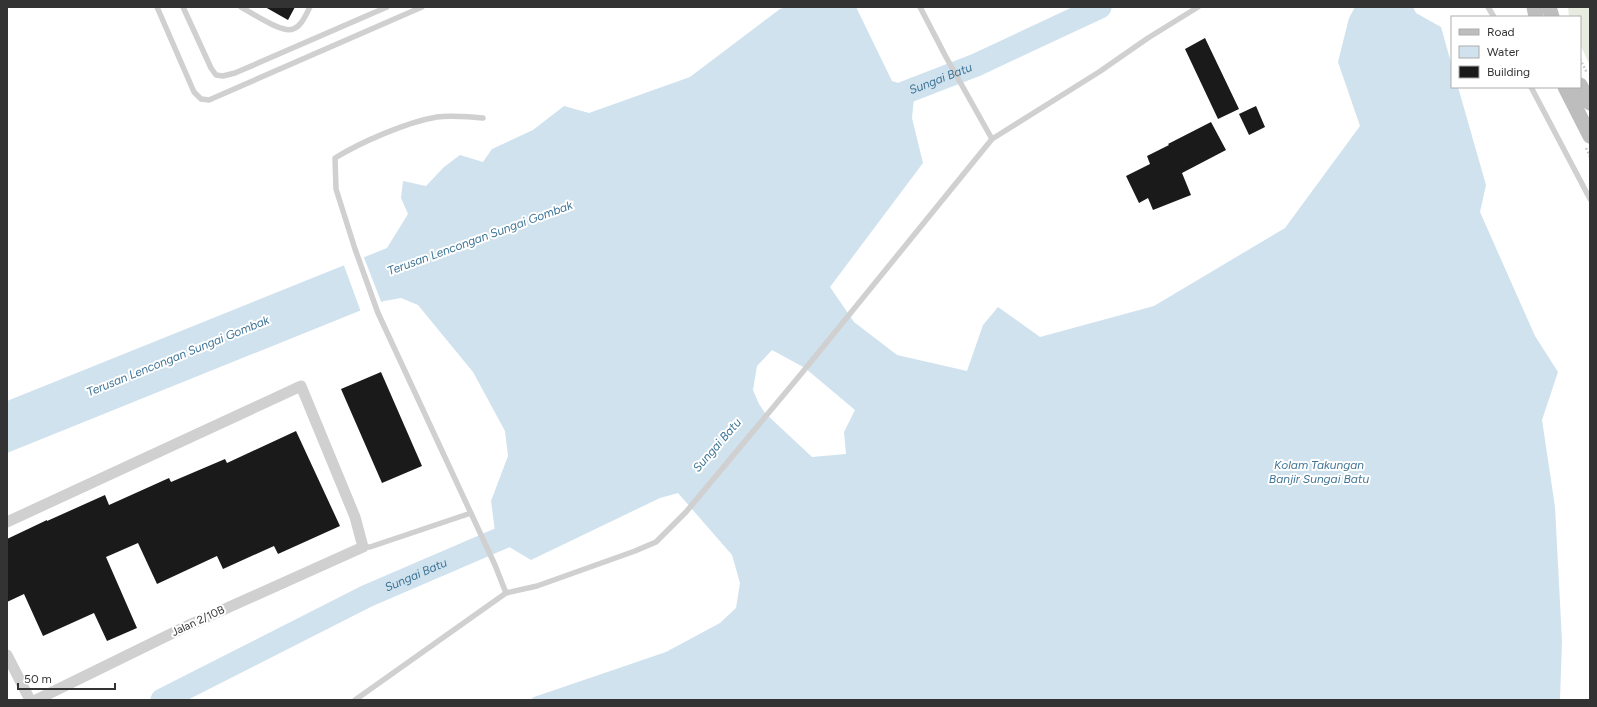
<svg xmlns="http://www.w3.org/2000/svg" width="1597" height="707" font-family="Figtree,sans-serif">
	<rect width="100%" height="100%" fill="#fff"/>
	<path fill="#e6ecdf" d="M1568,7H1590V66L1580,44V17H1569Z"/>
	<path fill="#cfe2ee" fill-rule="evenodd" d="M787,7H856L892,81L915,88L912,118L923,163L830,287L854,322L897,355L967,371L983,325L998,307L1040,337L1154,306L1285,228L1360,126L1338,62L1349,18L1355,7H1413L1416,13L1441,27L1452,66V87H1458L1486,185L1480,212L1535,336L1558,372L1542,420L1555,507L1562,641L1560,700H530L534,697L666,652L720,623L736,608L740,583L732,555L678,493L660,498L531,560L496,539L491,501L508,456L505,431L473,372L418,305L401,298L384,301L7,453V401L387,248L408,214L401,198L403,181L426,186L444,167L460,155L483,162L492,149L533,130L564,106L589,113L690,77L780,9ZM772,350L805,368L855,410L844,432L846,454L812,457L765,413L759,404L753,390L757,366Z"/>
	<path fill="#fff" d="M363,255L382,304L361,312L343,263Z"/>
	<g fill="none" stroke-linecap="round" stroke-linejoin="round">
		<g stroke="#cfe2ee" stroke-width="23">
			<path id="s1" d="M897,109L901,94L976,65L1100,7"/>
			<path id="s2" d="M162,700L367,596L525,528"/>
		</g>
	</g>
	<path fill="#1a1a1a" d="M265,7H295L288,20Z
		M1205,38L1239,109L1218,119L1185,49Z
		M1256,106L1265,127L1249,135L1239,114Z
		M1211,122L1226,150L1182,173L1191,195L1153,210L1148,198L1139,203L1126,176L1150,164L1147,156L1169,145L1168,144Z
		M381,372L422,466L382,483L341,389Z
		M296,431L340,526L278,554L274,546L223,569L217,556L157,584L138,543L106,557L137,628L107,641L94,613L43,636L24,594L7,602V539L47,520V521L105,495L109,505L169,478L171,482L225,459L227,463Z"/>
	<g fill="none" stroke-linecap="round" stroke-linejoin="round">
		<path stroke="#cdcdcd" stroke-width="2.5" stroke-dasharray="2 2" stroke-linecap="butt" d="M1580,59L1587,73
			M1586,148L1590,157"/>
		<path stroke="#d0d0d0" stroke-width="5.5" d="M157,7L194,92L201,99L209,100L422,7
			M183,7L211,68L216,75L223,76L235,73L387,7
			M241,7C252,13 283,34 293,29C302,26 306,14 310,7
			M920,7L946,57L992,139
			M1488,7L1494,17
			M1531,87L1590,199
			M483,118C468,117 452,115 437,117C407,122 361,142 335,158L336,189L355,249L378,313L495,565L506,593
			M363,547H370L471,513
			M355,700L506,593L537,586L635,551L656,542L686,512L801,374L992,139L1099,72L1148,38L1198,7"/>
		<path stroke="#d0d0d0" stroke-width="11" d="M7,522L301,386L355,517L363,547L187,626L36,700
			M7,655L30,700"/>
		<path stroke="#bdbdbd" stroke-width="15" d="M1534,7L1536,17
			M1549,7L1552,17
			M1580,85L1590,103
			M1565,87L1590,136"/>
	</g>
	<g text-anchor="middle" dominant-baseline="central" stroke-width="4" stroke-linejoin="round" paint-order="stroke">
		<g font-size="11" fill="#333" stroke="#fff">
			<text transform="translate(198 621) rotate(-25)">Jalan 2/10B</text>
		</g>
		<g font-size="12" font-style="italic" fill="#3f7597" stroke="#fff">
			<text stroke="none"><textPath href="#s1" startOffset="58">Sungai Batu</textPath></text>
			<text transform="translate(480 238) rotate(-20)">Terusan Lencongan Sungai Gombak</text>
			<text transform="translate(178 356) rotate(-22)">Terusan Lencongan Sungai Gombak</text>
			<text transform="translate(717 445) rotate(-49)">Sungai Batu</text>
			<text x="1319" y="465">Kolam Takungan<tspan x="1319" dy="14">Banjir Sungai Batu</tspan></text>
			<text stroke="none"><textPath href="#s2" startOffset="283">Sungai Batu</textPath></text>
		</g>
	</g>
	<rect width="1597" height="707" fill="none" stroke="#333333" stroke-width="16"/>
	<rect x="1451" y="16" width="130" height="72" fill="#ffffff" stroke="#adadad"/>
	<rect x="1459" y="29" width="20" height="6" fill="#bdbdbd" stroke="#adadad"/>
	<text x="1487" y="36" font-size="12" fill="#333333">Road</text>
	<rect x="1459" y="46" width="20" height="12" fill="#cfe2ee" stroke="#adadad"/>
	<text x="1487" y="56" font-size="12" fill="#333333">Water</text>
	<rect x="1459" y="66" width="20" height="12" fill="#1a1a1a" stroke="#adadad"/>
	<text x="1487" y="76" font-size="12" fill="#333333">Building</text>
	<path d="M18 683v6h97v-6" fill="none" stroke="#333333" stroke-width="2"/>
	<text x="24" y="683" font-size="12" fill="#333333" stroke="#ffffff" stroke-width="3" paint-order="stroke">50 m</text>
</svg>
